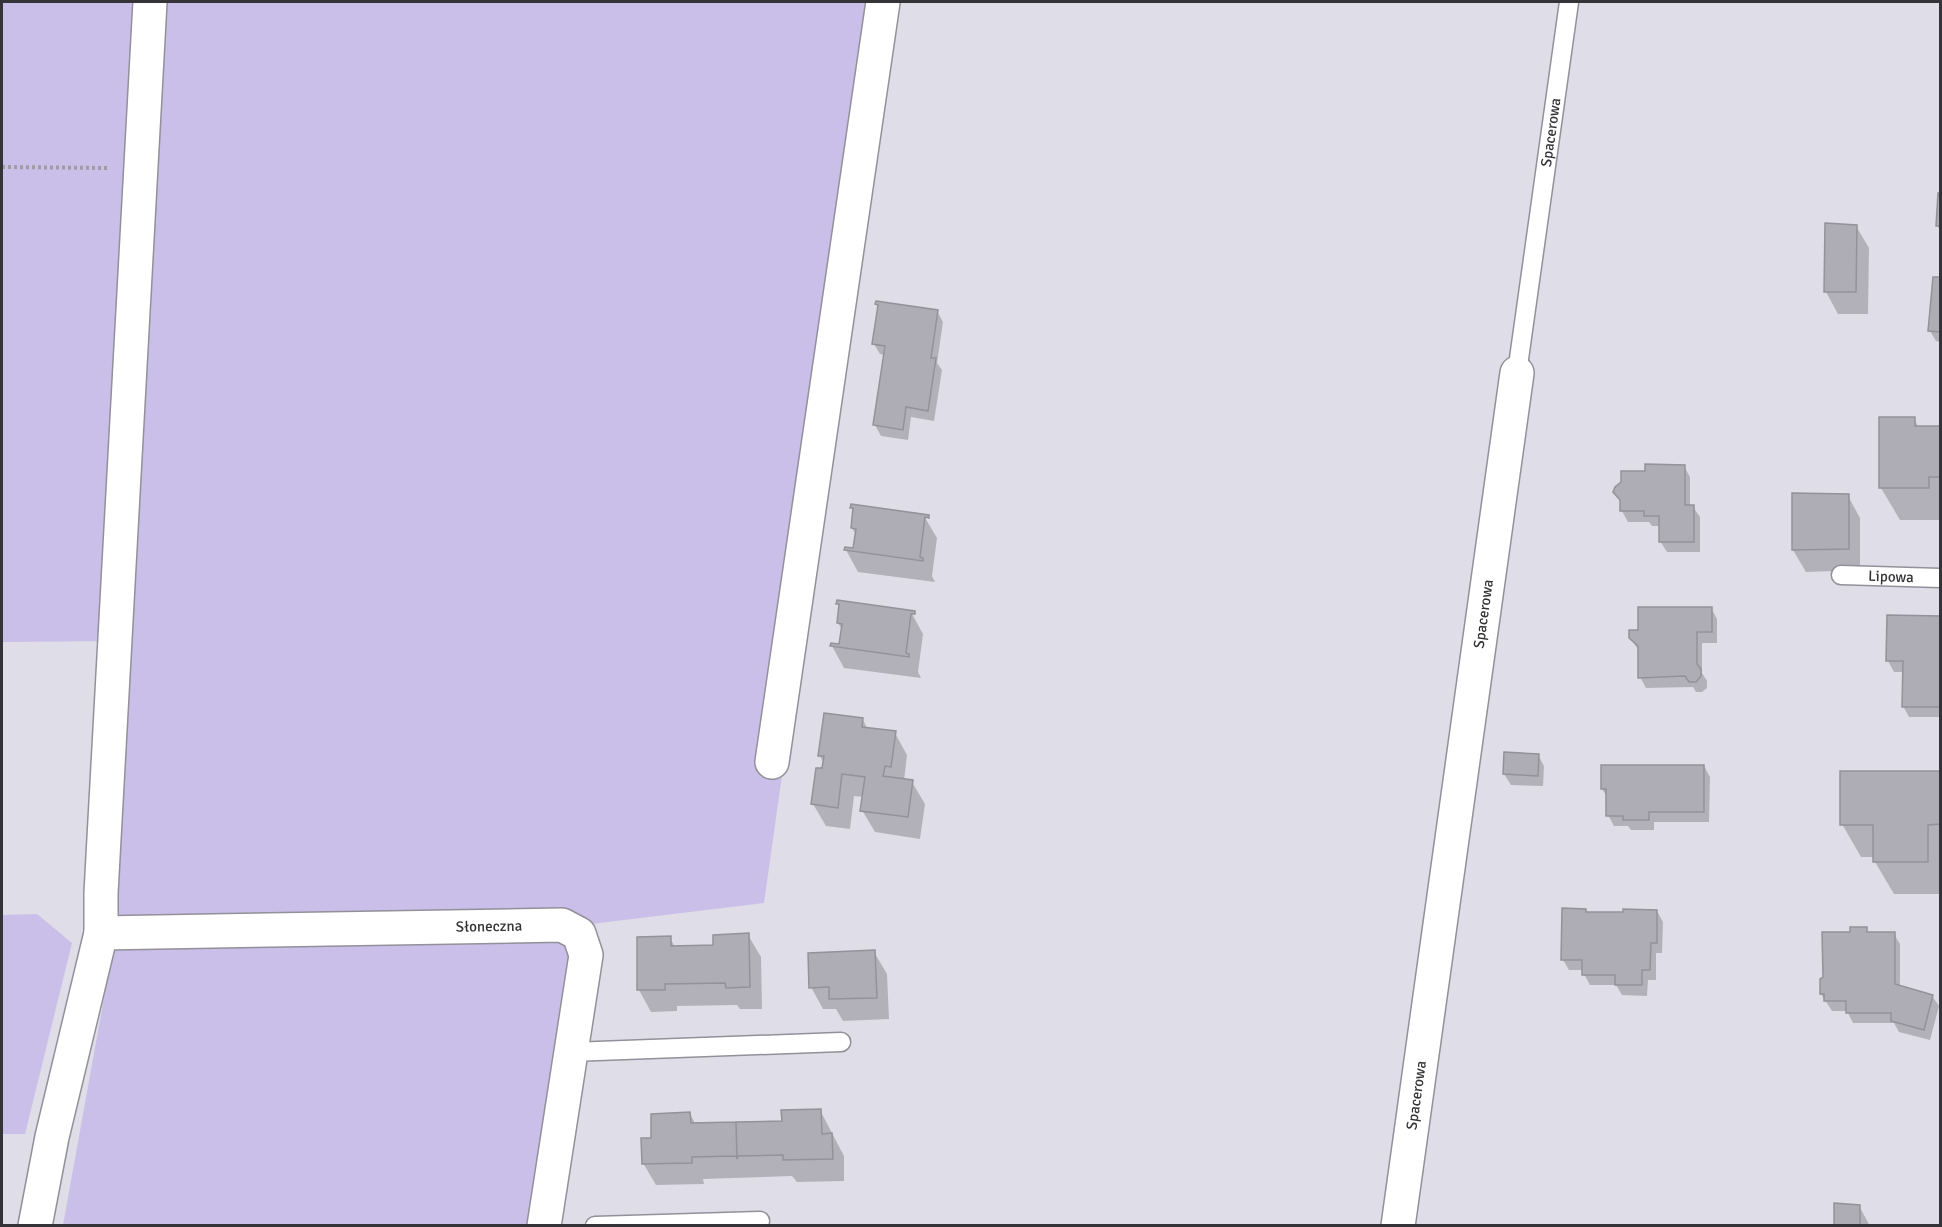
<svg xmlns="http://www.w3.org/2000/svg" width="1942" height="1227" font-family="Signika,sans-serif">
	<rect width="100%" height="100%" fill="#dfdde7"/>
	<path fill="#cabfe9" d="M2,2H891L764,903L591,924L544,1225H63L115,937L120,641L2,642Z
		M37,914L72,943L25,1134H2V915Z"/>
	<path fill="#0003" d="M1939,195H1940V231L1938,226Z
		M1827,225L1856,226L1869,248L1868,314H1838L1826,292Z
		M1935,278L1940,279V342L1936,341L1930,331Z
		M876,304L937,311L943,322L937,363L942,370L934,421L911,417L908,440L881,436L875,425L885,355L880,354L874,344L879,309Z
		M1914,419L1919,428H1940V520H1900L1881,488Z
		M1684,466L1690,477V507H1693L1700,517V552H1667L1660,541V526H1652L1649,522H1628L1622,511V503L1615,492L1646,473Z
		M1848,496L1860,518V570L1806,572L1793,550Z
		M852,507L924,516L937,538L932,576L935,582L858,572L846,550H854L856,535L852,528L854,512Z
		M838,604L911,612L923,634L918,672L921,678L844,668L832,646H840L843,631L838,623L840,608Z
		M1711,608L1717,619V643H1702V673L1707,681V688L1702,692H1696L1693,687L1646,688L1640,677V652L1630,638L1640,631Z
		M1888,617L1940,618V717H1909L1903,706L1904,672H1894L1888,661Z
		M863,720L868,730L895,733L907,755L904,781L912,782L925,804L920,839L875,832L862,810L864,797L854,796L850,829L826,826L813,804L824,763L819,755Z
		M1538,755L1544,766L1543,786L1511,785L1504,774Z
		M1704,766L1710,777L1709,822H1654V830H1631L1628,826H1614L1608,815V798L1602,789Z
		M1842,773H1940V894H1894L1875,862V857H1861L1842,824Z
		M1585,910L1587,913L1657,911L1663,922L1662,953H1656V980H1648L1647,996L1622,995L1616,985H1590L1584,974V970H1569L1563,960Z
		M1866,929L1868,934H1894L1900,944V987L1932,996L1939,1006L1930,1040L1899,1032L1894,1023H1853L1847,1011H1832L1821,994L1852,934Z
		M748,935L761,957L762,1009H740L737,1005L677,1006V1011L651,1012L639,990L670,938L675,947L714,946Z
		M874,952L887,974L889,1019L843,1021L836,1009H823L811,987Z
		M820,1110L844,1156V1181L797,1182L792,1176L703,1179L704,1184L656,1185L643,1163L653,1139L690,1114L696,1125L783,1122Z
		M1859,1206L1870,1226H1836Z"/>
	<path fill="#aeacb5" stroke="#94919b" stroke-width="1.5" d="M1938,193H1940V226H1936Z
		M1825,223L1857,225L1856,292H1824Z
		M1933,277H1940V332L1928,331Z
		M876,301L938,310L931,358H936L928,411L906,407L903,430L873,425L885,346L872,344L878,305L875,304Z
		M1879,417H1915V426H1940V477H1929V488H1879Z
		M1645,464L1685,465V505H1694V542H1659V516H1644V511H1620V500L1613,492L1615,487L1621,482V471H1645Z
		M1792,493L1849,494V549L1792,550Z
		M851,504L929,515V518L925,517L920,557L923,558V561L844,550L845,547L853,548L856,529L851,528L853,508H850Z
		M837,600L915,611V614H911L906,653L909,654V657L830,646L831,643L839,644L842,624L837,623L839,604H836Z
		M1638,607H1712V632H1697V664L1701,669V676L1696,682H1689L1685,676L1638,678V646L1629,638V630H1638Z
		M1887,615L1940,616V707H1902L1903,661H1886Z
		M824,713L863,718L862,727L896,731L891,767L885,766L883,776L913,780L908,817L860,811L865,777L842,774L838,808L811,804L816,768H822L824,756H818Z
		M1504,752L1539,754L1538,776L1503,774Z
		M1601,765H1704V812H1649V820H1623V816H1606V789H1601Z
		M1840,771H1940V824L1928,825V862H1873V825H1840Z
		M1562,908L1586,909V912H1623V909L1657,910V943H1651L1650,970H1642V985H1615V975H1582V960H1561Z
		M1850,927H1867V932H1895V984L1933,995L1924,1030L1891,1021V1013H1846V1001H1824V994H1820V979L1823,977L1822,932H1850Z
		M749,933L750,987L726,988L725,983L665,984V990H637V937L671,936V946L713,945V935Z
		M875,950L877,998L829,999V987L809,988L808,953Z
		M821,1109L822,1134L832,1133L833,1159L783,1160V1155L738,1156L737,1159L736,1122L782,1121L781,1110Z
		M690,1112L691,1123L736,1122L737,1159L736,1156L692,1157V1163L642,1164L641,1138H651V1114Z
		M1834,1203L1860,1205V1226H1834Z"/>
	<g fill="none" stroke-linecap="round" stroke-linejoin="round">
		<g stroke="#929099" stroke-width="21">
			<g id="lane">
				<path id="s1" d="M1517,373L1569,2"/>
				<path id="s2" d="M1841,575L1940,578"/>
				<path d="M571,1052L841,1042"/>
				<path d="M595,1226L760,1221"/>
			</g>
		</g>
		<g stroke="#929099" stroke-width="36">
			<g id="street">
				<path d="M772,762L883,2"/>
				<path id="s3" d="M101,933L562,925L579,934L586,955L544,1226"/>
				<path d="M35,1226L52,1137L101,933V893L150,2"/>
				<path id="s4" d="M1398,1226L1517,373"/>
			</g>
		</g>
		<path stroke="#9e9ca4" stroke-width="4" stroke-dasharray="3 3" stroke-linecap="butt" d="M2,167L107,168"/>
		<use href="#lane" stroke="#fff" stroke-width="18"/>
		<use href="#street" stroke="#fff" stroke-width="33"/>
	</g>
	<g text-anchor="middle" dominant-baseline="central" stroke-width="4.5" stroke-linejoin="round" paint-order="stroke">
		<g font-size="15" fill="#343337" stroke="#eceaf4">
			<text stroke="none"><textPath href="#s1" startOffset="243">Spacerowa</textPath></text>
			<text stroke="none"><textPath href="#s2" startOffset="50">Lipowa</textPath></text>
			<text stroke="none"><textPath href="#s4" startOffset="618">Spacerowa</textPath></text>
			<text stroke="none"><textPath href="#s3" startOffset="388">Słoneczna</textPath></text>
			<text stroke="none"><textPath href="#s4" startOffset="132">Spacerowa</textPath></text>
		</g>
	</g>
	<rect width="1942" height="1227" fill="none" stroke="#343337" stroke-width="6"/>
</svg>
